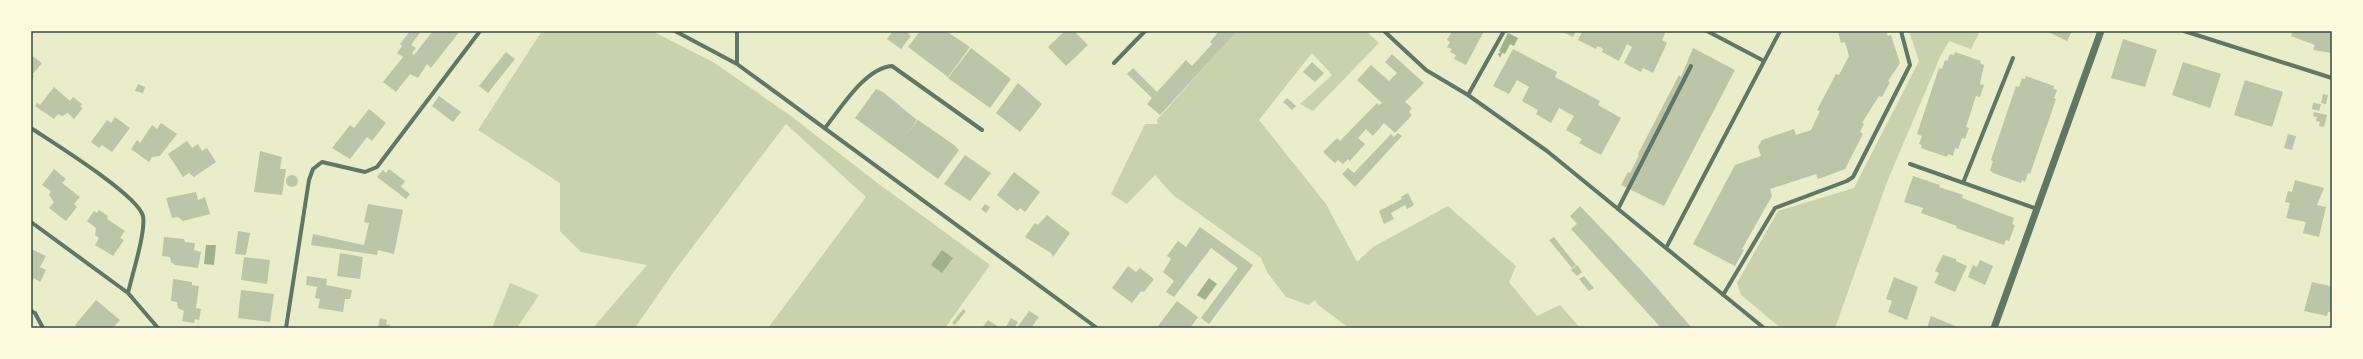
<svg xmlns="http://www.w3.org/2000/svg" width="2363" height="359" font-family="Merriweather,serif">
	<rect width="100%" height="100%" fill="#e9edc9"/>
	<path fill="#cad2ad" d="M542,31H652L713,62L791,116L876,182L990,265L945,328H768L866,197L786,124L675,270L635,328H593L647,265L581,252L560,231V183L478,130Z
		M1236,31H1366L1379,43L1313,111L1300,104L1332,75L1312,53L1259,120L1326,204L1357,262L1373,247L1448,206L1516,266L1509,282L1537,316L1560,305L1580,328H1349L1318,305L1315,300L1309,305L1286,297L1267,272L1261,258L1173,195L1155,175L1127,204L1111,194L1145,124H1158L1157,120Z
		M1909,31H1980L1971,49L1949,41L1940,57L1887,182L1835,328H1781L1741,295L1737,283L1778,211L1854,188L1919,61Z
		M510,283L539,295L517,328H492Z"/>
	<path fill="#a3b18a" d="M1508,33L1518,38L1514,46L1510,44L1505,54L1502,53L1500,58L1498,54L1501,52L1499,51Z
		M206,245H216L214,265L204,264Z
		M942,250L953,258L942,273L931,265Z
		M1209,278L1217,284L1205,300L1197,295Z"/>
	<path fill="#bcc5a7" d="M410,31H421L411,45L416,48L412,53L414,55L433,31H460L431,68L427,64L418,78L410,74L396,92L383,82L403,57L397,53L402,46L400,44Z
		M893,31H905L911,36L901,49L887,39Z
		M920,31H946L970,47L948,77L908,47Z
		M1065,31H1074L1088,45L1066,66L1048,47Z
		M1219,31H1237L1160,115L1147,104L1152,98L1127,74L1133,68L1157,92L1186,60L1192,66L1212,44L1210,42Z
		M1452,31H1484L1466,65L1454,59L1456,55L1450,52L1452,49L1447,47L1450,42L1447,40Z
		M1561,31H1576L1573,37Z
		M1580,31H1666L1662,40L1667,43L1653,73L1643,68L1641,72L1624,63L1632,47L1627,44L1619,61L1602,52L1603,49L1600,47L1597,46L1596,49L1578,40L1582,32Z
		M1838,31H1886L1888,36L1891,35L1900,63L1888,81L1890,82L1882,97L1879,96L1862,123L1864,124L1860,132L1863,134L1845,169L1818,179L1816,174L1770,189L1772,196L1742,249L1744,250L1735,266L1693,244L1735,165L1761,156L1758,147L1762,140L1794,129L1796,135L1811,130L1820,111L1817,110L1836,74L1839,75L1849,56L1845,42L1841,43Z
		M2046,31H2072L2067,41Z
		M2293,31H2332V53L2313,50L2315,45L2291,36Z
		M2123,39L2157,50L2145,87L2111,78Z
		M971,48L1011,79L990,108L948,78Z
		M1693,48L1735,70L1664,206L1621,185L1628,172L1630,173L1639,155L1638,154L1679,75L1681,77Z
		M1513,49L1557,72L1555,77L1600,101L1598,105L1621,118L1601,155L1579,143L1582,139L1566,130L1574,116L1559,108L1551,123L1536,114L1538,110L1522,101L1529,87L1517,80L1509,94L1493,86Z
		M506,52L515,59L488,93L479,86Z
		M1955,52L1981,61L1980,63L1984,65L1980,84L1984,85L1980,97L1976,96L1966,127L1969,128L1965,139L1962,138L1958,149L1955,148L1953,156L1948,154L1947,157L1921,148L1922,145L1919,144L1922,136L1917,134L1939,68L1942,69L1945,60L1947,61L1950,54L1954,55Z
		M1392,54L1424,83L1405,102L1412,108L1409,112L1412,115L1395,133L1384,123L1373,136L1366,129L1358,138L1365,144L1350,161L1348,159L1343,164L1338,160L1335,163L1323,152L1337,138L1340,141L1377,103L1379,105L1382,103L1357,80L1371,65L1389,81L1397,73L1385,62Z
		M31,55L42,63L32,75L34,76L31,80Z
		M1312,62L1324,73L1315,82L1303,72Z
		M2183,62L2221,74L2210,108L2172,95Z
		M2026,76L2054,86L2053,89L2057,90L2054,98L2056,99L2030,174L2028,173L2025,182L2022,180L2021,183L1993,173L1990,170L1993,161L1991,160L2016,86L2019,87L2022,78L2025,79Z
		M2245,80L2283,92L2272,127L2234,115Z
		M1018,83L1042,104L1020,132L996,113Z
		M138,84L145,87L143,93L135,91Z
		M54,87L70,101L73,97L82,104L80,107L83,108L74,119L68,113L62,116L58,114L54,119L35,106L37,103L40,105Z
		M876,89L883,92L917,120L907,134L918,120L954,145L959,150L938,179L855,118Z
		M2323,94L2328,95L2326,104L2321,103Z
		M439,96L461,112L453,122L432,106Z
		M1287,98L1296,106L1292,110L1283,102Z
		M2313,103L2321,104L2319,111L2312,109Z
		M369,109L386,123L372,141L367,137L350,159L332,148L350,125L354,128Z
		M2314,112L2327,115L2324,127L2319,126L2320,122L2316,121L2317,117L2313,116Z
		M115,117L130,128L112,152L102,145L99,148L91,142L107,120L111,123Z
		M161,123L177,134L160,156L152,157L149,162L131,149L137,140L140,143L152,125L157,129Z
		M1398,133L1402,136L1355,187L1342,174L1348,168L1354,173L1391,134L1394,137Z
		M2288,134L2296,136L2292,150L2284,148Z
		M187,141L192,148L198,144L202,151L207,148L216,162L194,177L189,173L183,177L168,154Z
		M260,151L282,157L280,169H286L282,195L254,192Z
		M965,155L991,173L970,201L944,184Z
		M54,169L66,179L62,183L80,197L74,204L77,207L66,221L49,208L54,202L49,195L51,191L42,185Z
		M389,169L405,181L401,187L410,194L406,199L377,177L383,170L386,173Z
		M1014,172L1040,192L1025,212L1020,208L1017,211L997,195Z
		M286 181a6 6 0 1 1 12 0a6 6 0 1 1-12 0Z
		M1913,176L1940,185L1939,187L1963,195L1962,198L2014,218L2012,224L2015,225L2009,241L2006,240L2004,245L1956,228L1957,226L1921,213L1923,208L1904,202Z
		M2295,180L2324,188L2317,205L2326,207L2319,237L2303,233L2306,222L2286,218L2290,203L2285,202L2288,191L2292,192Z
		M196,192L198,200L205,197L210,214L183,221L178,217L172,218L166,198Z
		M1408,193L1414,205L1407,209L1405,205L1391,213L1394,219L1384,224L1379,211L1402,199L1401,197Z
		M368,204L403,210L394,254L378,250L377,255L311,245L313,234L364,245L369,223L364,222Z
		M985,204L990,207L986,213L981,209Z
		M1580,206L1642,271L1692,328H1661L1654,320L1571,229L1577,224L1570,216Z
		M99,210L108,216L107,219L125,231L120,238L124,240L113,256L95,245L99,238L95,235L96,228L87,221L94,211L97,213Z
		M1047,215L1070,233L1053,257L1051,253L1025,237L1035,223L1038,225Z
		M1200,227L1253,265L1209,324L1201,318L1238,268L1211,248L1174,297L1166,292L1174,281L1163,272L1171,259L1167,256L1178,241L1186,247Z
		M238,231L250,233L246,255L235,254Z
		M164,237L184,239L185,242L195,243L194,250L201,252L198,268L175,265L171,262L170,257L162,256Z
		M1554,237L1576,265L1572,268L1549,240Z
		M31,249L46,256L40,267L46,270L40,282L34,278L31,283Z
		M340,253L363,257L360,279L337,276Z
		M1943,255L1956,259V261L1967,266L1955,292L1934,283L1939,273L1935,271Z
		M244,257L270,260L267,284L241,280Z
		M1980,260L1993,266L1985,285L1968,277L1973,265L1977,267Z
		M1577,265L1582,272L1577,276L1571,270Z
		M1128,266L1136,272L1140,268L1154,279L1144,292L1141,291L1132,303L1112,288Z
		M307,276L327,279L326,285L352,290L350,299H345L343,312L318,308L320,299L315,298L317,287L306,285Z
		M1584,276L1594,288L1589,291L1579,279Z
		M1894,277L1918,287L1907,320L1888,312L1892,301L1886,299Z
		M173,279L192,282V285L199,286L196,308L201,309L199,320L195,319L194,323L182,321L184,311L178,308L177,302L171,301Z
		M2312,282L2330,286L2332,282V312H2328L2327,316L2304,311Z
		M241,290L274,294L270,322L238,318Z
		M96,300L120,320L113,328H79L75,325Z
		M1177,301L1198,317L1190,328H1161L1158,326Z
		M963,309L966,311L955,325L952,323Z
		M1029,311L1039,317L1031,328H1017Z
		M1931,316L1960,328H1927Z
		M380,318L387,320L386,324L390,325L389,328H378Z
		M1011,318L1018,322L1014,328H1008L1006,327Z
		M988,320L1000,328H982Z"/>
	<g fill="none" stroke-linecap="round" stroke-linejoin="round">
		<path stroke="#617663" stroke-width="4" d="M675,31L737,64L1097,328
			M1384,31L1426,70L1468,95L1547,151L1764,328
			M1707,31L1764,61
			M2184,31L2332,78
			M1114,63L1145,31
			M737,64V31
			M1468,95L1504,31
			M31,128C52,142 138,195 143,216C146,232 132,275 128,293
			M825,128C841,108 865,68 892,66L982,130
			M1910,164L2037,209
			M1963,183L2013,58
			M1618,209L1691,66
			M31,222L128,293L158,328
			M1666,248L1780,31
			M1723,295L1775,208L1847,181L1853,177L1910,65L1901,31
			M31,311L35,313L43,328
			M286,328L309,180L313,169L322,162L365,172L377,167L480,31"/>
		<path stroke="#617663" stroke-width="7" d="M1994,328L2101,31"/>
	</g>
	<rect width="2363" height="359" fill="none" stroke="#fefae0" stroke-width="64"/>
	<rect x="32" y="32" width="2299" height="295" fill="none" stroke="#344e41" stroke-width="1.5"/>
</svg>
